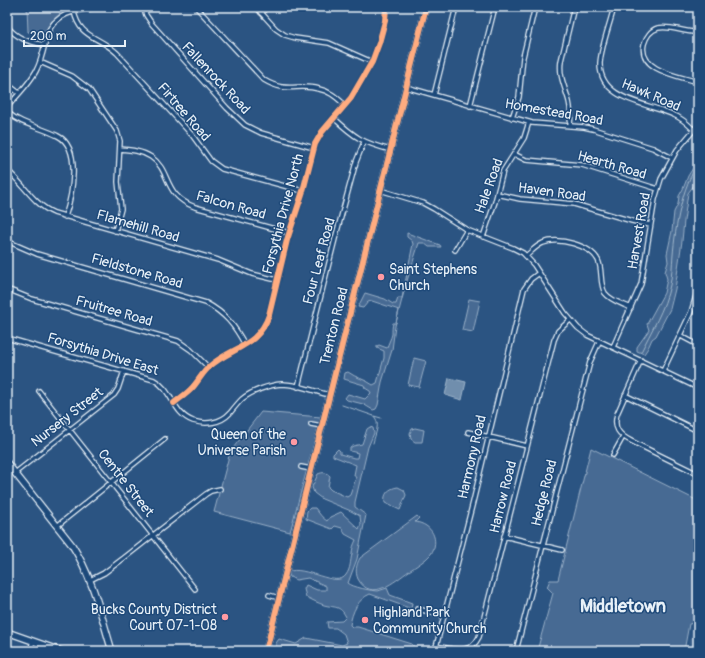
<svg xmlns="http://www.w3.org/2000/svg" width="705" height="658" font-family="Pangolin,sans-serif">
	<rect width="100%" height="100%" fill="#2b5482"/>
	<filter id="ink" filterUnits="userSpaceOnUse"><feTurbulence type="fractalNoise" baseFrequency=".025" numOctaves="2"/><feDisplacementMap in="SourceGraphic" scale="8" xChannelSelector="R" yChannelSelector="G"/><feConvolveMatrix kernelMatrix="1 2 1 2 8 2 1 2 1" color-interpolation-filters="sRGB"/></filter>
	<g filter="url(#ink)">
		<path fill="#3a608b" d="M693,626H698V651H688Z"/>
		<path fill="#476b93" stroke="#98aec6" d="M27,7H64V11L55,18L45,33L28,32Z
			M698,160V180L688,193L684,221L682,241L675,289L670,309L656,336L652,339L648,348L644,354L637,351V347L649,330L647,324L664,293L667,279L665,272L668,262L667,254L672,231L674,212L678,204L679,196L683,189L688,176Z
			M407,233L440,245L441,247H429L424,243H419L406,284L395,326L392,350L382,382L378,405L376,409L373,410L363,404L347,400L345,398L348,394L365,399L371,393L370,391L365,388L364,385L344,379L345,373L348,372C356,378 365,379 373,385L377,383L384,358V351L377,348V346L379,345L387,348C388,343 391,339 392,334C392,330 392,327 393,323H396L399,310L372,301L368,302L363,308L358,307L365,293L385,299L393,304H396L398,298H402L413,244L412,241L407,237Z
			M469,299L480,301L473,332L462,330Z
			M414,358L426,361L419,387L408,385Z
			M261,412L321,417L290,532L214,512L230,452Z
			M370,427L373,428L374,433L368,447L355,502V507L366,515L357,559L348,583C352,587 372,591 378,591C381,590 384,589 387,588L390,595L412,603L411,609L409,608L370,594C358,599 352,612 350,625L352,627H358L412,644L414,647L415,651H333L329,650L320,651H282L276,647V643L279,639L296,644L306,638L342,645L347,643L344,634L336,628H328L327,622L342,621L346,617C340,605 335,608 324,605C318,603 312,600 306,597L304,589L306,585L317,590H326V586L308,578L296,580L290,577L288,572C303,564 337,589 346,575C351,568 350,562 352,554C352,549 354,544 356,540L345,534L342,528L335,526L332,529L306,519L307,511L310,508H315C319,513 322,518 327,521L330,517L341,512L359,529L361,524L360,516L351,511L322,499L314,493L312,487L318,474C323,472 326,472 330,476L328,487L331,490L347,497L350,495L356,478L354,475L356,465L333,456V454L338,449L340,451V454L354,458H357L358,453L350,451V448L353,446L362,444L367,429Z
			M415,428L424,430L422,442H415L411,439L410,433L412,429Z
			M591,448L698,501V622L689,624L684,651H537L553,593L547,587L550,580H558Z
			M398,487L404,490L406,495L400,510L385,503C383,494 389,488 398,487Z
			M417,516L419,518L415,522C432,524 440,540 431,554C425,561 416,566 409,571C395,581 371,603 358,579C355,572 356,565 360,558Z"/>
		<path fill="#708ead" stroke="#a0b6cb" d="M449,378L466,382L462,400L445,395Z"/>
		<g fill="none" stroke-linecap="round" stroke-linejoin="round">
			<path stroke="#a0b6cb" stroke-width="1" d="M641,352C651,331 665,309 670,285C672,276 672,265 673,255C675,230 682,184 698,165
				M342,405L374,416C381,424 375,434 373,443
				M374,416L381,418"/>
			<g stroke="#e8f1f8" stroke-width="6">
				<path id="street" d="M143,7L146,15L152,24L227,108L245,125L261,133L314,148
					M196,7L264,80C287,94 297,83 319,89C330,91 337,98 345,105
					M256,7L276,29L285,35L295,38L329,43L372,62
					M614,7C610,24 601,47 600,63C599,101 649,103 674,115C682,118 688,124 694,130
					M74,11C79,38 99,36 117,53L192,135L211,161L222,169L303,191
					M261,13L267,7
					M7,26C17,39 29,42 45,45
					M698,32C685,33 671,25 658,28C651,30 646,37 644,44C638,71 679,76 698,82
					M40,62L72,76L89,89L117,131L120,141L118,182L121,209L115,231
					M7,84L19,93
					M406,87L532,123L584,127L593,129L653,148L672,158
					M434,95L456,7
					M470,106L495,7
					M7,107C17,96 29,84 36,71C42,60 44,47 47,35C55,11 80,10 101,7
					M7,112C22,125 41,127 58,136C82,148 72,196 65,217
					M334,118C354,137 363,143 391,150
					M512,118L519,97L523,57L535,7
					M570,126C571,116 571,107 568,98C564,85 559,75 561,61L574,7
					M120,149C131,150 142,151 151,157C172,171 162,195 195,207L289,233
					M514,154L526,160L582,165L658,189
					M7,170C24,184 33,204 54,213L218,260L252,274L277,280
					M380,190L423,203L434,209L467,230L513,248L523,253L534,265L565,313L578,328L587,335L698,388
					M497,194L520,199L574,204L632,221L650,225
					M483,237L495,202L503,171L524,138L529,122
					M7,241L37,254L206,303C225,313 235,326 245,345
					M455,250L467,230
					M526,256C532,251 536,246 543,243C559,237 590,245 598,260C603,270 599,283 605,293C611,301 623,304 631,308
					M7,289L32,299L178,341L191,350L208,367
					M681,336L698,345
					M7,338L154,380C172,389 173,414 193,421C206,425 221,423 230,413C234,408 238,403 242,399C252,391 269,385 282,384C297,384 314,391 329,395
					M613,347L641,284L655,199L661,179L677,150L698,125
					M641,360L617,414C613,428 619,435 631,441L698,474
					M663,371L691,312L698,289
					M298,387L335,239L356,162L364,142
					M39,391L195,589
					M625,395L698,431
					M174,403C180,398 187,394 193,387C199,380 203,372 210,366C232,347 258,347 269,315L287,240L303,191L315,144L322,132L351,98L372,62L379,43L385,21L386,7
					M311,424L322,426
					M468,432L527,446
					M613,455L623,437
					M301,467L311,469
					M15,473L114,395L118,389L124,371
					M57,526L165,439
					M504,536L562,550
					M90,580L104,573L124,558L206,494L211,491L220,489
					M269,595L279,598
					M417,609L444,615
					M436,646C452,649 470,656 479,637L554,340L558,331L570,320
					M30,651L33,641
					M435,651L473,502L524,289L531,279L539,273
					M516,651L590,362L599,342"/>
			</g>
			<g stroke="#e8f1f8" stroke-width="8">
				<path id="secondary" d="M7,463L72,545C93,578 101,615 112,651
					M7,632L61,651
					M266,651L426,7"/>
			</g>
			<use href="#street" stroke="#1f4a7a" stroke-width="3.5"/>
			<use href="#secondary" stroke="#1f4a7a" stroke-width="5.5"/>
			<g stroke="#1f4a7a" stroke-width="8">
				<path id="cycleway" d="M174,403C180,398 187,394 193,387C199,380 203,372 210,366C232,347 258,347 269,315L287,240L303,191L315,144L322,132L351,98L372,62L379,43L385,21L386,7
					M266,651L426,7"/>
			</g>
			<use href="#cycleway" stroke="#ffac80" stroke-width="6"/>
		</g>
	</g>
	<g fill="#ff9aa2" stroke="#1f4a7a" stroke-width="1.5">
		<circle cx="381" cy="277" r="4"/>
		<circle cx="294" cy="442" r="4"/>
		<circle cx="225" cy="617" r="4"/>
		<circle cx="365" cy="620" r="4"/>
	</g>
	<g text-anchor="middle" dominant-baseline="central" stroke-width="3" stroke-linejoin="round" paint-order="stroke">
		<g font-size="14" fill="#e8f1f8" stroke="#1f4a7a">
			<text transform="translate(216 78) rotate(47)">Fallenrock Road</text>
			<text transform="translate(651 95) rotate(23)">Hawk Road</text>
			<text transform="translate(184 112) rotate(49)">Firtree Road</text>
			<text transform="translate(554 112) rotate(10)">Homestead Road</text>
			<text transform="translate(612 165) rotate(16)">Hearth Road</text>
			<text transform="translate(489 186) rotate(-70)">Hale Road</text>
			<text transform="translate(552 192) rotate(8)">Haven Road</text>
			<text transform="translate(231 205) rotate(16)">Falcon Road</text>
			<text transform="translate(283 214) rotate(-75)">Forsythia Drive North</text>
			<text transform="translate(138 226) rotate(16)">Flamehill Road</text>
			<text transform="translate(639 231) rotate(-80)">Harvest Road</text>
			<text transform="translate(319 261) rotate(-75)">Four Leaf Road</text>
			<text transform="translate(137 271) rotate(16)">Fieldstone Road</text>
			<text transform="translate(114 311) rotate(16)">Fruitree Road</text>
			<text transform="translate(334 326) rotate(-76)">Trenton Road</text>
			<text transform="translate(103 354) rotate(17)">Forsythia Drive East</text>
			<text transform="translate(67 417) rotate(-38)">Nursery Street</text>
			<text transform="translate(472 457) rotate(-77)">Harmony Road</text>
			<text transform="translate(126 483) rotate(52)">Centre Street</text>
			<text transform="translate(544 493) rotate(-76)">Hedge Road</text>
			<text transform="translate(503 497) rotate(-76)">Harrow Road</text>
		</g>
		<g font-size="14" fill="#e8f1f8" stroke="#1f4a7a" text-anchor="start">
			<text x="389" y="269">Saint Stephens<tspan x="389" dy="16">Church</tspan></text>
			<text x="286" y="434" text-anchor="end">Queen of the<tspan x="286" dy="16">Universe Parish</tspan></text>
			<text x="217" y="609" text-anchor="end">Bucks County District<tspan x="217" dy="16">Court 07-1-08</tspan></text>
			<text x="373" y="612">Highland Park<tspan x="373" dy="16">Community Church</tspan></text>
		</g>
		<g font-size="18" font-weight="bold" fill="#e8f1f8" stroke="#1f4a7a">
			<text x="623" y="606">Middletown</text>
		</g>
	</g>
	<rect width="705" height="658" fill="none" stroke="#1f4a7a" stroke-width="24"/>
	<rect x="12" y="12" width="681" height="634" fill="none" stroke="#e8f1f8" stroke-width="1.5" filter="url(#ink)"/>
	<path d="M24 40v6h101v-6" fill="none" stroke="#e8f1f8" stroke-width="2"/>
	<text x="30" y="40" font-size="12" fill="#e8f1f8" stroke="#1f4a7a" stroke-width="3" paint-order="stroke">200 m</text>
</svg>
